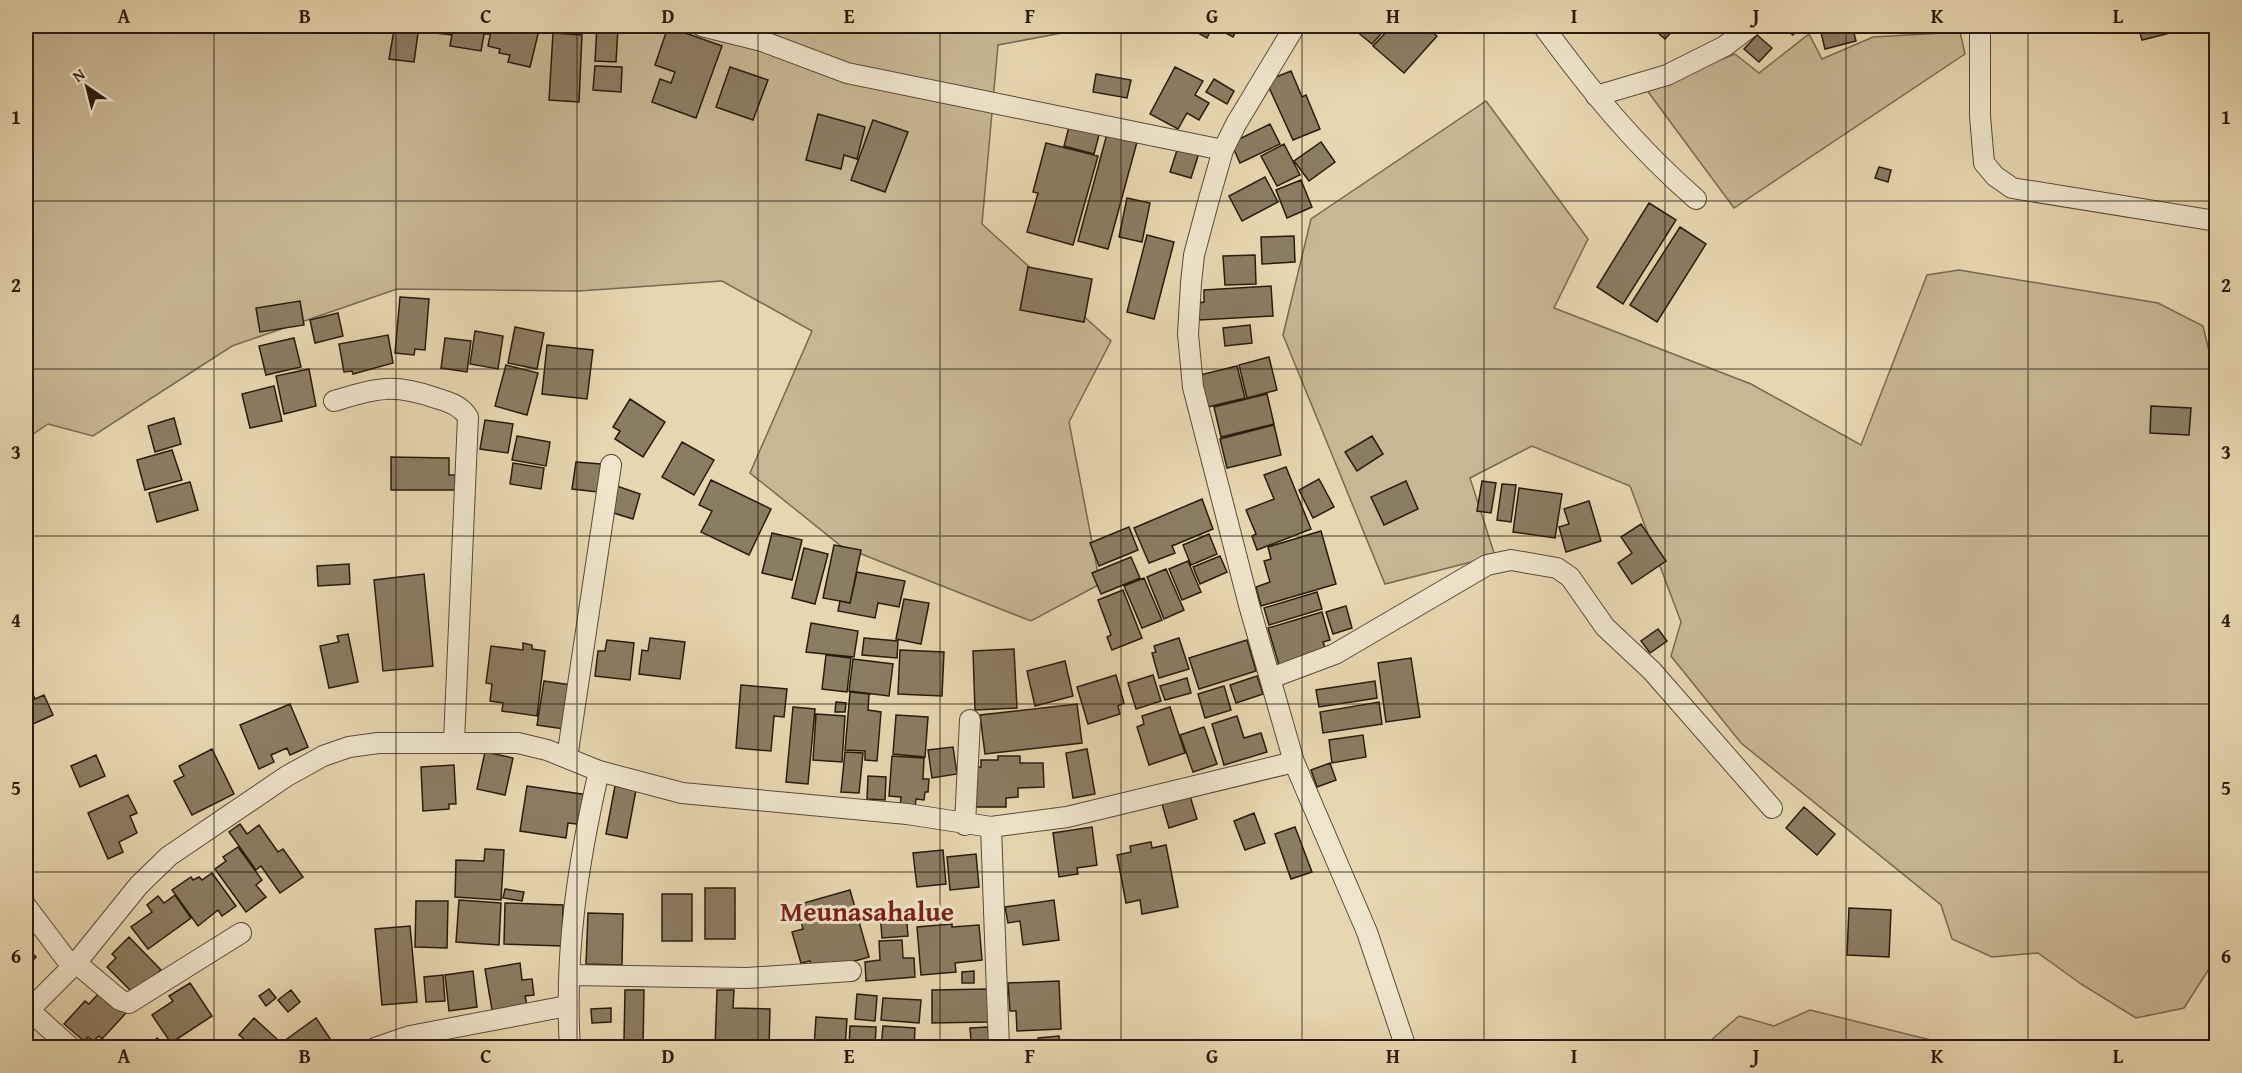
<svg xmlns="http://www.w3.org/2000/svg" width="2242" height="1073" font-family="'Gentium Book Plus',serif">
	<rect width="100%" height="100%" fill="#e7d7b0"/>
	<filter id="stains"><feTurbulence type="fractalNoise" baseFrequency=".00333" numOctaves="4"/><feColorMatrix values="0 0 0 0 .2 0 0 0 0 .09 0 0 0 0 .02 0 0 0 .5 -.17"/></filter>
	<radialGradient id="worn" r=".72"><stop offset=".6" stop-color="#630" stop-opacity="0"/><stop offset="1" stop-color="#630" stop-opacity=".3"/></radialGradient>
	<path fill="#c7b794" stroke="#786a50" stroke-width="1.5" d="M26,26H1099L998,45L982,224L1111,341L1069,422L1100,584L1031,621L841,546L750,473L812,331L722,281L579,291L397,289L232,346L93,436L48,424L26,439Z
		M1960,32L1965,54L1734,208L1646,89L1735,54L1759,73L1809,34L1822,59L1873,37Z
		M1486,101L1588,239L1554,308L1751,384L1861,445L1927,275L1959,270L2158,303L2203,326L2216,380V958L2184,1008L2136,1018L2081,984L2038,953L1992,957L1952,939L1941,905L1741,743L1671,656L1681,622L1630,486L1532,446L1470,478L1495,556L1385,584L1283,335L1311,219Z
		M1810,1010L1959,1047L2028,1040V1047H1703L1739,1016L1774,1026Z"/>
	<path fill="#8b7d62" stroke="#281c0d" stroke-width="1.5" d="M288,26H325L324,33L288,29Z
		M437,26H490L489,34H484L481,51L450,46L452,35L436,33Z
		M492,26H540L530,67L508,62L510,55L499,53L500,49L488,46Z
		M597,26L618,28L616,62L595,61Z
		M1193,26H1239L1233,37L1213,26L1207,38L1191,29Z
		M1350,26H1388L1372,44Z
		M1392,26H1424L1437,36L1404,73L1373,46Z
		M1650,26H1677L1665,39Z
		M1781,26H1801L1793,35Z
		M1829,26H1852L1856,41L1825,49L1820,28Z
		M1857,26H1879L1859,33Z
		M2138,26H2198L2142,40Z
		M668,27L722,46L696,118L652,102L660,79L671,83L675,72L655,65Z
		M394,30L418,33L414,62L389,59Z
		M553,33L582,35L579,102L549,100Z
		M1757,35L1772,48L1759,62L1744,49Z
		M595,66L622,67L621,92L593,90Z
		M730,67L768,80L753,120L716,107Z
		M1175,67L1203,81L1195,95L1209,103L1199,120L1187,113L1178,129L1150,114Z
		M1291,71L1302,97L1306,95L1320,129L1293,140L1266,81Z
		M1096,74L1131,80L1127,98L1093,92Z
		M1214,79L1234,91L1227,104L1206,92Z
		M818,114L865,127L857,159L844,155L841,169L806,160Z
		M873,120L908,132L885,192L851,180Z
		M1070,123L1100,131L1094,154L1064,146Z
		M1270,124L1280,144L1240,163L1231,143Z
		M1107,134L1137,142L1108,249L1078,241Z
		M1321,142L1335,162L1309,181L1294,161Z
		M1046,143L1098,156L1073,245L1027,232L1038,193L1033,192Z
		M1284,144L1300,175L1277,186L1261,156Z
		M1178,147L1199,153L1191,178L1170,172Z
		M1879,167L1891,170L1888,182L1875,178Z
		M1265,177L1278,202L1242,221L1229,196Z
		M1301,180L1312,207L1287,218L1276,190Z
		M1127,198L1150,203L1142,242L1119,237Z
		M1649,203L1676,220L1623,304L1597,287Z
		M1680,227L1706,244L1657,322L1630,305Z
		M1147,235L1174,242L1154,319L1127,312Z
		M1294,236L1295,262L1262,264L1261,237Z
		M1255,255L1256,284L1225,285L1223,256Z
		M1028,267L1092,279L1084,322L1020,310Z
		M1271,286L1273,316L1199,320L1198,303L1204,302V290Z
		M400,297L429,299L425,350L415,349L414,355L395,353Z
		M300,301L304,325L260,332L256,308Z
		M338,313L343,336L315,343L310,320Z
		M1250,325L1252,343L1225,346L1223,328Z
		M515,327L544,333L537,369L508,363Z
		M475,331L503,336L498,369L470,364Z
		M388,335L393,363L353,374L352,371L344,372L339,344Z
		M294,338L301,367L266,375L259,346Z
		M445,338L471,341L467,372L441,368Z
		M547,345L593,350L587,399L542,394Z
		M1269,357L1277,390L1247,398L1239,365Z
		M506,365L538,373L527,415L495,406Z
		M1237,366L1245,398L1208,407L1200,375Z
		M309,369L316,406L284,414L276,376Z
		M274,386L282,421L250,428L242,394Z
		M1267,394L1274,424L1221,437L1214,407Z
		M630,399L665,422L643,457L615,439L620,431L613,427Z
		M2151,406L2191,408L2189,435L2150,433Z
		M174,418L181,444L155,452L148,426Z
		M485,420L513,424L508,453L480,449Z
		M1274,425L1281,455L1227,468L1220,439Z
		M517,436L550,442L546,466L512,460Z
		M1372,436L1383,454L1357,471L1345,452Z
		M682,442L714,460L694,495L662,477Z
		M172,450L182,480L145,490L137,460Z
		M391,457L449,458V475H457V490H391Z
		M576,462L601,464L598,492L572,489Z
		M513,463L544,468L541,489L510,484Z
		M1286,467L1311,529L1257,550L1252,536L1256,534L1246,510L1274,499L1264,475Z
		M1319,479L1334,507L1313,518L1299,490Z
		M711,480L771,509L749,555L701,532L712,511L699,505Z
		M1406,481L1418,509L1384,525L1371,497Z
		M1482,481L1496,483L1491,513L1477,511Z
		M190,482L198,510L157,522L149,493Z
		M1502,484L1516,485L1511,522L1497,520Z
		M614,485L640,494L633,519L607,511Z
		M1519,488L1562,494L1555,538L1513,532Z
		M1202,499L1213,529L1172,546L1175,553L1149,563L1134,528Z
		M1589,501L1601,541L1566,552L1559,527L1569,524L1564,509Z
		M1641,524L1666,561L1632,584L1618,563L1632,553L1621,537Z
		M1129,527L1138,550L1099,566L1090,543Z
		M1321,531L1336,584L1261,606L1256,587L1270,582L1264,561L1271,559L1268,547Z
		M772,533L802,540L792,580L762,573Z
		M1209,534L1217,554L1191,565L1183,545Z
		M834,545L861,550L850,603L823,598Z
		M804,548L828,554L815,604L792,598Z
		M1220,556L1227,572L1200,584L1193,567Z
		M1131,557L1140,578L1101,594L1092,573Z
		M1188,561L1201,592L1182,600L1169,569Z
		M349,564L350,584L318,586L317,566Z
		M1166,569L1184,610L1164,619L1147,577Z
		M857,572L905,581L899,607L878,603L875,618L838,611L840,601L850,603Z
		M424,574L433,666L383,671L374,580Z
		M1144,578L1162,620L1142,628L1124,586Z
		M1123,590L1142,638L1112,650L1107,637L1111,635L1098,600Z
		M1317,592L1322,609L1269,625L1264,608Z
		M904,599L929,603L921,644L896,639Z
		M1346,606L1352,628L1333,634L1326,612Z
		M1322,612L1330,640L1323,642L1326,650L1279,665L1268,628Z
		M811,623L858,631L854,657L806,652Z
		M1658,629L1667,641L1650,653L1641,641Z
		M348,634L358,682L329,688L320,646L339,642L337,636Z
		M650,638L685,642L680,679L639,674L642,650L648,651Z
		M864,638L898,641L897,658L862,655Z
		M1179,638L1189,669L1159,678L1152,653L1156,652L1154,646Z
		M607,640L634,643L630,680L595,676L598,651H605Z
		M1247,640L1256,671L1199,689L1189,658Z
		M523,643L532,645V649L545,651L537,716L502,711L503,703L490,701L492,684L486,683L491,646L523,650Z
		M1014,649L1017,708L975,710L973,651Z
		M900,650L944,652L942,696L898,694Z
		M826,655L851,658L847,692L822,689Z
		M1411,658L1420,717L1386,722L1378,663Z
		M853,659L893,664L889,696L849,691Z
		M1065,661L1073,696L1035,706L1027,671Z
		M1116,675L1124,703L1118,706L1120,714L1088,724L1077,687Z
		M1153,675L1161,701L1136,709L1128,683Z
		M1257,676L1263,694L1236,703L1230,685Z
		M26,678L35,699L44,695L53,715L26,727Z
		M1187,678L1191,693L1165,700L1160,686Z
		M544,681L571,685L564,729L537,725Z
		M1375,681L1377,698L1319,707L1316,690Z
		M741,685L787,689L784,717L774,716L771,751L736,748Z
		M1224,686L1231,710L1205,718L1198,694Z
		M850,692L869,694L868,710L881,712L877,761L865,760V751L845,750Z
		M836,702L846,703L845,712H835Z
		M1379,702L1382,724L1323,733L1320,712Z
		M290,704L308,747L290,755L287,748L271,755L274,762L259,769L240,725Z
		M1077,704L1082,743L985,754L980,715Z
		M793,707L815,709L808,784L786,782Z
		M1170,707L1185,753L1149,765L1137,727L1144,724L1142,716Z
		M816,714L845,716L842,762L813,760Z
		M896,715L928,717L925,757L893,754Z
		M1237,716L1244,738L1261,733L1267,752L1224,765L1212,724Z
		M1204,727L1217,764L1193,772L1180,735Z
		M1363,735L1366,757L1332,763L1329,740Z
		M953,747L957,774L932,778L928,750Z
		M212,749L234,794L192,815L174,781L184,776L179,766Z
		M1087,749L1095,794L1073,798L1066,753Z
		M485,752L513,758L505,795L477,789Z
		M845,752L863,753L859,793L841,792Z
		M96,755L105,776L80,787L71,766Z
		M892,756L924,758L923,779H929L928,792H925L924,800L916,799L915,808L900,807L901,797L889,796Z
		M998,756H1020V763H1043L1044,787L1018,788V797L1006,798V807H973V767H981V760H998Z
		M1330,763L1336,780L1317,787L1311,770Z
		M454,765L456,804H449V809L423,811L421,767Z
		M868,776L886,777L885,800L867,799Z
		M527,786L588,795L584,825L568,823L566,838L520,831Z
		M615,786L636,790L627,838L606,834Z
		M128,795L137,813L130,816L137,833L119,842L123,852L108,859L88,813Z
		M1190,796L1197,819L1169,828L1162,804Z
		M1804,807L1835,834L1817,855L1786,828Z
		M1254,813L1265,843L1245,850L1234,821Z
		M240,824L247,834L259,825L278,852L283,849L303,877L280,893L261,866L256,870L229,832Z
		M1092,827L1097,865L1077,868L1078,874L1059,877L1053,833Z
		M1295,827L1312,872L1291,879L1275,834Z
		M1151,842L1152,848L1166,845L1178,907L1142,914L1140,900L1126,903L1117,855L1131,852L1130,846Z
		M238,847L262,880L256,885L266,897L246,912L215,869L226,861L223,857Z
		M485,849L504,850L501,900L455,897L456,860L484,861Z
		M943,850L946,884L917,887L913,853Z
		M976,854L979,887L950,890L947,857Z
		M212,873L236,906L222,916L218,910L198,926L172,890L191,877L193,880L199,877L202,880Z
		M705,888H735V939H705Z
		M505,889L524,892L522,901L503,898Z
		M850,890L869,957L813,973L810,961L801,963L792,932L803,929L797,905Z
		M662,894H692V941H662Z
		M175,895L191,918L148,949L131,927L152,912L147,905L158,896L164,903Z
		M459,900L501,903L499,945L456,942Z
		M1054,900L1059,940L1023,945L1020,921L1008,923L1005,907Z
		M416,901H448L447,948L415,947Z
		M505,903L563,905L562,946L504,944Z
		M1849,908L1891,910L1889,957L1847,955Z
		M906,911L908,936L882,938L880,913Z
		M588,913L623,914L622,965L586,964Z
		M952,924V927L979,925L982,960L955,963L956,972L921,975L917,927Z
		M410,926L417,1002L382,1005L375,929Z
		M129,937L161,970L135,995L107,967L116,958L112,954Z
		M902,940L903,958H914L915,977L866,981L865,962L880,960L879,941Z
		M26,947L36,957L26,967Z
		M520,963L522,980L532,979L534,995L525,996L527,1005L492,1010L485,969Z
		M473,971L477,1007L449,1011L445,975Z
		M974,971V983H962V972Z
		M443,975L445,1001L426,1002L424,977Z
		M1059,981L1061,1029L1017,1031L1016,1011H1010L1008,983Z
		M190,983L212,1016L171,1043L152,1015L173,1001L169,996Z
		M269,989L276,998L266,1006L259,996Z
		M988,989V1022L932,1023V990Z
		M291,990L300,1002L288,1012L278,1000Z
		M625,990H644L643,1048H633V1041H624Z
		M717,990H734L733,1008L770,1009L769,1048H715Z
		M101,991L126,1013L102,1039L99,1036L93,1041L88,1037L84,1041L64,1024L85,1001L89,1004Z
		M857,994L877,996L875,1021L855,1019Z
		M883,998L921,1000L919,1023L881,1020Z
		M611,1008V1022L592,1023L591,1009Z
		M816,1017L847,1019L845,1048H814Z
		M254,1018L278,1040L272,1048L239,1046L245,1040L239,1035Z
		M316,1018L333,1043L326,1048H292L287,1039Z
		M850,1026L876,1027L875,1048H849Z
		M883,1026L915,1028L914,1048H881Z
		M988,1027L989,1040L971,1041L970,1028Z
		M1059,1036L1060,1048H1039L1038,1038Z
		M157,1038L169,1048H149Z
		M222,1041L229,1048H216Z"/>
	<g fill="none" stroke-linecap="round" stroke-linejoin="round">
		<g stroke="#584b36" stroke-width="22">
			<path id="minor" d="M702,26L762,41L847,73L1223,150
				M1295,26L1236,124L1223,150L1209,199L1194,255L1191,283L1188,334L1193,387L1249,605L1294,762L1367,932L1406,1048
				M1543,26C1591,91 1634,145 1696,199
				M1980,26V116L1984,163L1995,176L2012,188L2216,221
				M1596,96L1667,75L1725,46L1751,26
				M334,401C378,388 392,383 436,398C449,402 460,405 468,417L454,742
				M1271,678L1335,654L1487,565L1511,560L1557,568L1570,577L1605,627L1652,671L1772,808
				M567,758L611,465
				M965,825L970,720
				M991,827L999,1048
				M26,906L72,967
				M76,963L120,1000L129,1003L241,933
				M570,975L747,978L851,971
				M29,1010L71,1048
				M26,1013L76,963L139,885L169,856L287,776L323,756L349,747L378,743H518L547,750L599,771L682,793L907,814L991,827L1067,817L1294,762
				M375,1048L410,1036L567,1006
				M570,1048C564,954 578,862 599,771"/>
		</g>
		<use href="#minor" stroke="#efe5cc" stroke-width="20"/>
	</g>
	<path fill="none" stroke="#281c0d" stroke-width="1.5" stroke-opacity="0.55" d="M214,26V1048M396,26V1048M577,26V1048M758,26V1048M940,26V1048M1121,26V1048M1302,26V1048M1484,26V1048M1665,26V1048M1846,26V1048M2028,26V1048M26,201H2216M26,369H2216M26,536H2216M26,704H2216M26,872H2216"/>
	<g text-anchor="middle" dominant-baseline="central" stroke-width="6" stroke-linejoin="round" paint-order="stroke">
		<g font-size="27" font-weight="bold" fill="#7a1f14" stroke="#efe5cc">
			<text x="867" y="911">Meunasahalue</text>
		</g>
	</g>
	<rect width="2242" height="1073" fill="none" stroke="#e7d7b0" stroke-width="66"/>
	<g transform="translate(87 87) rotate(325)" stroke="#efe5cc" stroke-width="4.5" paint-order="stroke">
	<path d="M0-4.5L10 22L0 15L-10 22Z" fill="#281c0d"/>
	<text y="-9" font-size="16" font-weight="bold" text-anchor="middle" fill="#281c0d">N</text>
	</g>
	<rect x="33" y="33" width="2176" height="1007" fill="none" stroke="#281c0d" stroke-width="2"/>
	<g font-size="20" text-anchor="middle" font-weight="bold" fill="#281c0d">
		<text x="124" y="23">A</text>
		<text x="305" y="23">B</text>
		<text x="486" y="23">C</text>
		<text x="668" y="23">D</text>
		<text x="849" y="23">E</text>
		<text x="1030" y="23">F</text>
		<text x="1212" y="23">G</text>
		<text x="1393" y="23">H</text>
		<text x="1574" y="23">I</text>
		<text x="1756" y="23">J</text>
		<text x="1937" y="23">K</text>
		<text x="2118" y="23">L</text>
		<text x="16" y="124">1</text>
		<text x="2226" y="124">1</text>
		<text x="16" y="292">2</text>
		<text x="2226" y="292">2</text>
		<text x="16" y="459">3</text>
		<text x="2226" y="459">3</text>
		<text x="16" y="627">4</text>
		<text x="2226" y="627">4</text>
		<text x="16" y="795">5</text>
		<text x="2226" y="795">5</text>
		<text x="16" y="963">6</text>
		<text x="2226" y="963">6</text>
		<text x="124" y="1063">A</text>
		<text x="305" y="1063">B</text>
		<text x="486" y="1063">C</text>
		<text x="668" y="1063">D</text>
		<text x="849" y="1063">E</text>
		<text x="1030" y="1063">F</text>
		<text x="1212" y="1063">G</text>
		<text x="1393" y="1063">H</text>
		<text x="1574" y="1063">I</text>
		<text x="1756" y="1063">J</text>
		<text x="1937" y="1063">K</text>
		<text x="2118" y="1063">L</text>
	</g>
	<rect width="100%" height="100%" filter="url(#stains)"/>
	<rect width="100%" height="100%" fill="url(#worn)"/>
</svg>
